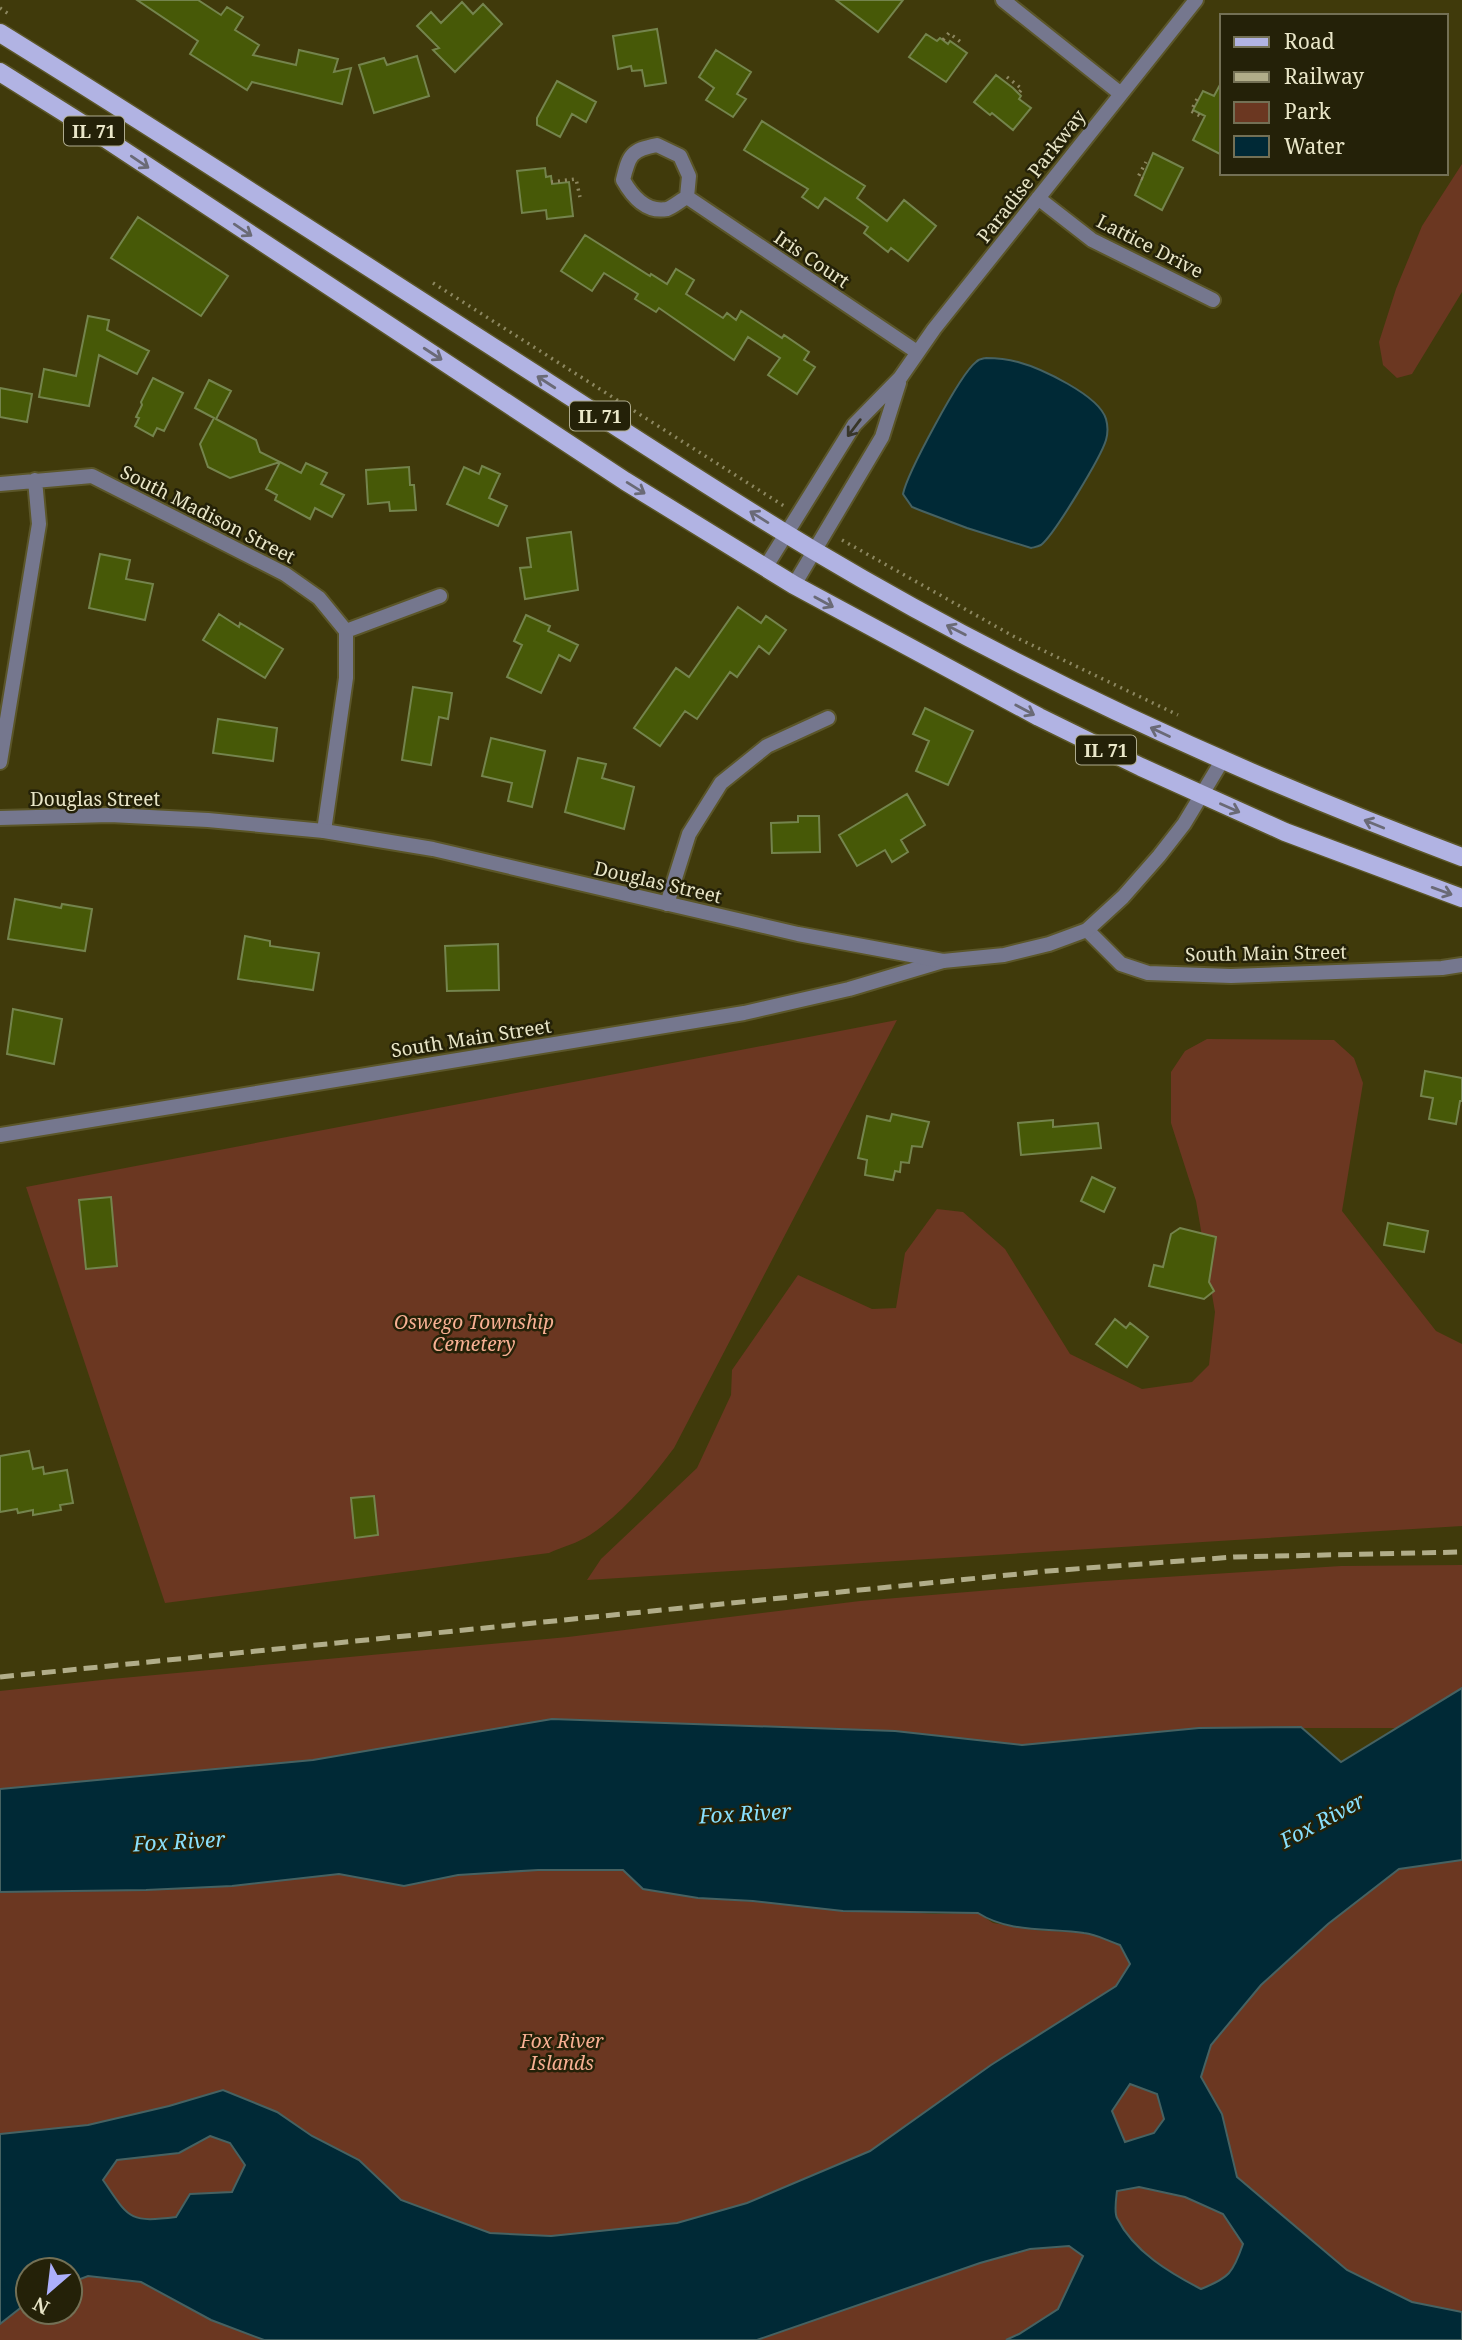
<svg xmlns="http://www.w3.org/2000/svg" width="1462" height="2340" font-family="'Noto Serif',serif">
	<rect width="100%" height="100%" fill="#403a0b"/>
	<path fill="#6b3721" d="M1462,164V292L1412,374L1397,378L1383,365L1379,342L1396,289L1422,226Z
		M897,1020L674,1448C650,1480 624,1512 590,1535C578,1543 562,1547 549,1553L165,1603L26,1187Z
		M1207,1039L1334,1040L1354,1058L1363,1083L1342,1211L1436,1331L1462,1344V1526L587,1580L601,1559L697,1468L731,1395L732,1370L798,1275L872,1309L896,1308L905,1253L937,1209L963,1212L1005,1249L1070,1354L1142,1389L1192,1382L1209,1365L1215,1312L1196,1201L1171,1123V1072L1185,1051Z
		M1462,1565V1688L1396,1728H1199L1022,1745L895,1731L552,1719L313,1760L0,1789V1691L111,1679L568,1637L860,1601L1087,1582L1341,1566Z
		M1462,1860V2312L1412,2302L1347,2270L1237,2177L1222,2114L1201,2077L1211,2045L1261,1985L1328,1924L1399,1869Z
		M538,1870H623L643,1889L698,1898L934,1914L978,1913L993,1923L1035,1930L1087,1933L1120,1945L1130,1964L1116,1986L991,2065L870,2151L747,2203L677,2223L551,2236L490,2233L401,2200L359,2160L312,2136L277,2112L223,2090L169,2106L88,2125L0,2134V1892L146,1890L232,1886L339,1874L404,1886L458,1875Z
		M1129,2084L1157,2094L1164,2119L1154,2133L1125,2142L1112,2111Z
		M210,2136L230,2142L245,2165L232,2192L190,2194L176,2217C128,2223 129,2218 103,2180L117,2160L179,2153Z
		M1139,2187L1185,2197L1224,2214L1243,2244C1233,2273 1229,2277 1201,2290C1171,2273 1133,2251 1117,2218C1114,2211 1116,2199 1116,2191Z
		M1070,2246L1084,2256L1058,2309L1019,2334L1006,2340H757L980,2263L1030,2249Z
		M88,2276L141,2282L211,2320L264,2340H0V2324L28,2302V2312H70V2283Z"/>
	<path fill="#002936" stroke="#466262" stroke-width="2" fill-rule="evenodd" d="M986,358C996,358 1007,359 1018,362C1040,368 1099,395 1106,419C1108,426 1108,433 1106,440C1101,457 1054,535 1041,545C1037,547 1035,547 1031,548L967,528L922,511L912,507L903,494C907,474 960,374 976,362C979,359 981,359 986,358Z
		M1462,1688V1860L1399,1869L1328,1924L1261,1985L1211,2045L1201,2077L1222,2114L1237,2177L1347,2270L1412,2302L1462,2312V2340H1006L1019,2334L1058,2309L1083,2256L1069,2246L1030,2249L980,2263L757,2340H264L211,2320L141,2282L88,2276L70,2283V2270H28V2302L0,2324V2134L88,2125L169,2106L223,2090L277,2112L312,2136L359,2160L401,2200L490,2233L551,2236L677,2223L747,2203L870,2151L991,2065L1116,1986L1130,1964L1120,1945C1108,1941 1096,1934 1084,1933C1048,1928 1009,1933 978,1913L843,1911L753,1901L698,1898L643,1889L623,1870H538L458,1875L404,1886L339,1874L232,1886L146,1890L0,1892V1789L313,1760L552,1719L895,1731L1022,1745L1199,1728L1301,1727L1341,1762ZM1130,2084L1157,2094L1164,2119L1154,2133L1125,2142L1112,2111ZM210,2136L230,2143L245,2165L232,2192L190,2194L176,2217C128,2223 129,2218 103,2180L117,2160L179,2153ZM1139,2187L1185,2197L1223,2214L1243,2244C1233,2273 1229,2278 1201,2289C1170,2273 1134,2252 1117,2218C1114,2212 1116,2199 1117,2191Z"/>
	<path fill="#475907" stroke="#74844d" stroke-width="2" d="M137,0H198L221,15L227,7L243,17L235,30L259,45L253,55L296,65L299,50L338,59L334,72L351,68L342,104L252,82L247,90L190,54L198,41Z
		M836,0H903L878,32Z
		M462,2L473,14L483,4L502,24L455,72L433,50L439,48L417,26L431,12L441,23Z
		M657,29L666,83L645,86L642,70L632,71L631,66L618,69L613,36Z
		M926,34L937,41L940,38L948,44L950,41L967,53L946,82L909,57Z
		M716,50L751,72L737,94L746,99L733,117L706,100L714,88L699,77Z
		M417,56L429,96L374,113L359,65L384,58L387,65Z
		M996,75L1013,88L1021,96L1019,99L1031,108L1013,130L992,113L990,115L974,102Z
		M557,81L596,102L586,122L572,114L560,137L537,125V118Z
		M1222,81V155L1193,140L1205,116L1193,110L1203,91L1214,96Z
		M762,121L865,186L857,198L887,221L904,200L936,226L908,261L891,248L888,252L864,233L868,227L825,198L818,208L802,197L808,189L744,150Z
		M1153,153L1183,168L1162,210L1135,195Z
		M545,168L546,177L551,176L552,184L569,182L573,216L547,219L546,210L522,213L517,171Z
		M138,217L228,276L201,316L111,258Z
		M585,235L650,276L651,274L667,284L676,269L694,280L686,294L723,318L727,313L736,320L741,311L782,338L784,335L809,352L804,360L815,367L797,394L768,375L780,358L748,337L734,360L659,308L656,312L635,299L638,294L604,273L592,291L561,271Z
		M88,316L109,320L107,330L149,351L137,374L99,355L89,406L39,397L44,369L76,376Z
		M153,378L183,393L164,431L157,428L153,436L135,426L139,418L136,417L142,405L141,402Z
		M209,380L231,391L216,419L256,440L260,452L280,462L230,478L208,467L200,444L214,418L195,408Z
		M0,388L32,394L27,422L0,417Z
		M280,462L301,473L306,463L327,473L321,484L344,495L332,517L315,508L310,519L275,500L277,495L266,489Z
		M482,466L500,474L489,498L507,506L498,526L447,504L464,467L479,474Z
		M409,467L410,485H414L416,510L390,511L389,502L368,504L366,470Z
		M571,532L578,590L525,599L520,568L531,567L527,538Z
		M100,554L130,560L126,579L153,584L145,620L89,608Z
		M738,607L761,623L766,616L786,630L769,654L759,646L737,677L730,672L697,719L685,711L660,746L634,728L676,668L689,677Z
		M219,614L239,627L240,623L283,649L265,678L203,640Z
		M526,615L550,626L548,631L578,645L570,661L559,655L541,693L507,677L522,645L514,641Z
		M413,687L452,693L448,719L439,717L431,765L402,760Z
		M925,708L973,731L948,785L916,771L929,741L913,734Z
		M218,719L277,728L273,761L213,753Z
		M491,738L545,751L532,807L508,801L512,783L482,776Z
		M578,758L606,764L602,778L634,787L624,829L565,812Z
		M907,794L925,825L901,840L908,852L892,862L885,850L857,866L839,835Z
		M798,816H819L820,852L772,853L771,823L798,822Z
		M15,899L61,908L62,904L92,909L85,951L8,939Z
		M245,936L270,941V946L319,953L313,990L238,979Z
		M498,944L499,990L447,991L445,946Z
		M13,1009L62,1019L54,1064L7,1054Z
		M1425,1071L1462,1078V1101H1460L1456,1124L1429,1119L1433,1098L1421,1096Z
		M892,1114L929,1122L922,1147L912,1146L909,1163L901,1162L900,1172L895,1171L893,1180L865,1175L867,1160L858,1158L867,1116L890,1121Z
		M1053,1120V1127L1098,1123L1101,1148L1021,1155L1018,1123Z
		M1092,1177L1115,1188L1104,1212L1081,1201Z
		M111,1197L117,1266L86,1269L79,1200Z
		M1388,1223L1428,1231L1424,1252L1384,1245Z
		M1180,1228L1216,1237L1209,1282L1214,1291L1204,1299L1149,1286L1154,1265L1163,1267L1171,1234Z
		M1115,1319L1126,1328L1130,1323L1148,1337L1127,1367L1096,1344Z
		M29,1451L33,1469L43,1467L44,1474L67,1470L73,1503L60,1505L61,1510L33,1515V1510L18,1513L17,1509L0,1512V1456Z
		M374,1496L378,1535L355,1538L351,1498Z"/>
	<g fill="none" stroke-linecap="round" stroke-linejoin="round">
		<g stroke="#5b5629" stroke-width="18">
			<path id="minor" d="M1003,0L1121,94
				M657,145L680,156L689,176L687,197C681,200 673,207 667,209C646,213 632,196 623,180C629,155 631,150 657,145Z
				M687,197L917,352
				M1038,198L1092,240L1213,300
				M0,484L92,476L285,574L319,598L346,631V678L324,831
				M765,568L854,425L900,378L934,329L1196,0
				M794,585L882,437L899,383
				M346,631L440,596
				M0,762L39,524L35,480
				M667,904L689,834L721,783L767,746L828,718
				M1087,930L1121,964L1148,973L1231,976L1442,968L1462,965
				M0,1135L744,1013L849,989L943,961"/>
		</g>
		<g stroke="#5b5629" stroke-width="18">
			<path id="tertiary" d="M0,818L110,815L208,820L324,831L433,849L798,934L943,961L1004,955L1049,944L1087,930L1123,897L1159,856L1184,824L1222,761"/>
		</g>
		<g stroke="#5b5629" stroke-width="21">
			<path id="primary" d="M0,33C184,147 366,266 549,383C636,439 724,497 813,550C1019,673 1238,773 1462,857
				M0,72L97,133L625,481L794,585L1039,717L1141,767L1285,832L1462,898"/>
		</g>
		<path stroke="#8c8760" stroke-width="3.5" stroke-dasharray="2 5" stroke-linecap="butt" d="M0,8L10,15
			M943,40L949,33L962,43
			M1007,77L1022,89L1018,94
			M1197,99L1191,111L1204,118
			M1143,179L1138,177L1146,162
			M551,182L576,179L580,197
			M433,283L784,506
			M842,540L1013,636L1178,715"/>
		<use href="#minor" stroke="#75778e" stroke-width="14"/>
		<use href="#tertiary" stroke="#75778e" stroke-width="14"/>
		<use href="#primary" stroke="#b1b3e3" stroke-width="18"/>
		<path stroke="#b1ad89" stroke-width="5" stroke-dasharray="14 7" stroke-linecap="butt" d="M0,1677L1048,1571L1234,1557L1462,1552"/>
	</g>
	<defs><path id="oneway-shaft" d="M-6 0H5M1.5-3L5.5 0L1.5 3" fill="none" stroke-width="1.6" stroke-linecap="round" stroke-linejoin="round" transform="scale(1.75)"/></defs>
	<g stroke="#6a6a76">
		<use href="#oneway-shaft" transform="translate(140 162) rotate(34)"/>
		<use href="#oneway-shaft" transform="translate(243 230) rotate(34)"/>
		<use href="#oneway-shaft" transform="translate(433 354) rotate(33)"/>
		<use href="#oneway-shaft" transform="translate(546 382) rotate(-147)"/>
		<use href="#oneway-shaft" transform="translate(636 488) rotate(32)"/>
		<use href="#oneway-shaft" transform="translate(759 517) rotate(-148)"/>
		<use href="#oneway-shaft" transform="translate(824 602) rotate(29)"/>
		<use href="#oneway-shaft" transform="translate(956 630) rotate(-153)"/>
		<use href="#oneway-shaft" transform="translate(1025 710) rotate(28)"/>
		<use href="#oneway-shaft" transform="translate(1160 732) rotate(-155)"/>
		<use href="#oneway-shaft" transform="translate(1230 808) rotate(24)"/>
		<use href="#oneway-shaft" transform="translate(1374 824) rotate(-158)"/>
		<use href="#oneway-shaft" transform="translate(1442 891) rotate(20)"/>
	</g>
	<use stroke="#38362a" href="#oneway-shaft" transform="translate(854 428) rotate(127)"/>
	<g text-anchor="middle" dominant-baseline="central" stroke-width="5" stroke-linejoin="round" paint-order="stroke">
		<g fill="#242108" stroke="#aeab8e" stroke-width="2">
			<rect x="64" y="116.5" width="60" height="29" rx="5"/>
			<rect x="570" y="401.5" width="60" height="29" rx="5"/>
			<rect x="1076" y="735.5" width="60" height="29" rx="5"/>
		</g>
		<g font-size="18" font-weight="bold" fill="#e9e6c8">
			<text x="94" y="131">IL 71</text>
			<text x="600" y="416">IL 71</text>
			<text x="1106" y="750">IL 71</text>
		</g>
		<g font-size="19" fill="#e9e6c8" stroke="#242108">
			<text transform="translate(1031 176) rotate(-52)">Paradise Parkway</text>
			<text transform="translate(1150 246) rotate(27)">Lattice Drive</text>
			<text transform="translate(812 259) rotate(34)">Iris Court</text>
			<text transform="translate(208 514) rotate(27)">South Madison Street</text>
			<text x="95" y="799">Douglas Street</text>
			<text transform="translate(658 882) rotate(13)">Douglas Street</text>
			<text transform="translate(1266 953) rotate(-1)">South Main Street</text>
			<text transform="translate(471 1038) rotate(-9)">South Main Street</text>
		</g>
		<g font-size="19" font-style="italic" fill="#f8b093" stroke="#242108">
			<text x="474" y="1322">Oswego Township<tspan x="474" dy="22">Cemetery</tspan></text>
			<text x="562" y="2041">Fox River<tspan x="562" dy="22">Islands</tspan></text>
		</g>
		<g font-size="21" font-style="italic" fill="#89e1ff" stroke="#242108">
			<text transform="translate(745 1813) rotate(-3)">Fox River</text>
			<text transform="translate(1322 1820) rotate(-28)">Fox River</text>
			<text transform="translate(179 1841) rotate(-3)">Fox River</text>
		</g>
	</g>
	<rect x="1220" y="14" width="228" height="161" fill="#242108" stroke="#737055" stroke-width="2"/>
	<rect x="1234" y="37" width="35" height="10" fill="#b1b3e3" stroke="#737055" stroke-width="2"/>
	<text x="1284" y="49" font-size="21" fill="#e9e6c8">Road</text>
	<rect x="1234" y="72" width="35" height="10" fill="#b1ad89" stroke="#737055" stroke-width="2"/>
	<text x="1284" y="84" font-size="21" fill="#e9e6c8">Railway</text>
	<rect x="1234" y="102" width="35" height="21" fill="#6b3721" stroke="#737055" stroke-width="2"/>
	<text x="1284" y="119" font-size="21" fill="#e9e6c8">Park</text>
	<rect x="1234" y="136" width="35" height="21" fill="#002936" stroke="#737055" stroke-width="2"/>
	<text x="1284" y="154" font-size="21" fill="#e9e6c8">Water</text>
	<g transform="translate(49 2291) rotate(208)"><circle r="33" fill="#242108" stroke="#737055" stroke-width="2"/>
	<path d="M0-5L12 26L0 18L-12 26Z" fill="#acaffb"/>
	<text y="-10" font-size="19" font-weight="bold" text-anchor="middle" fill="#e9e6c8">N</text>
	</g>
</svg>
